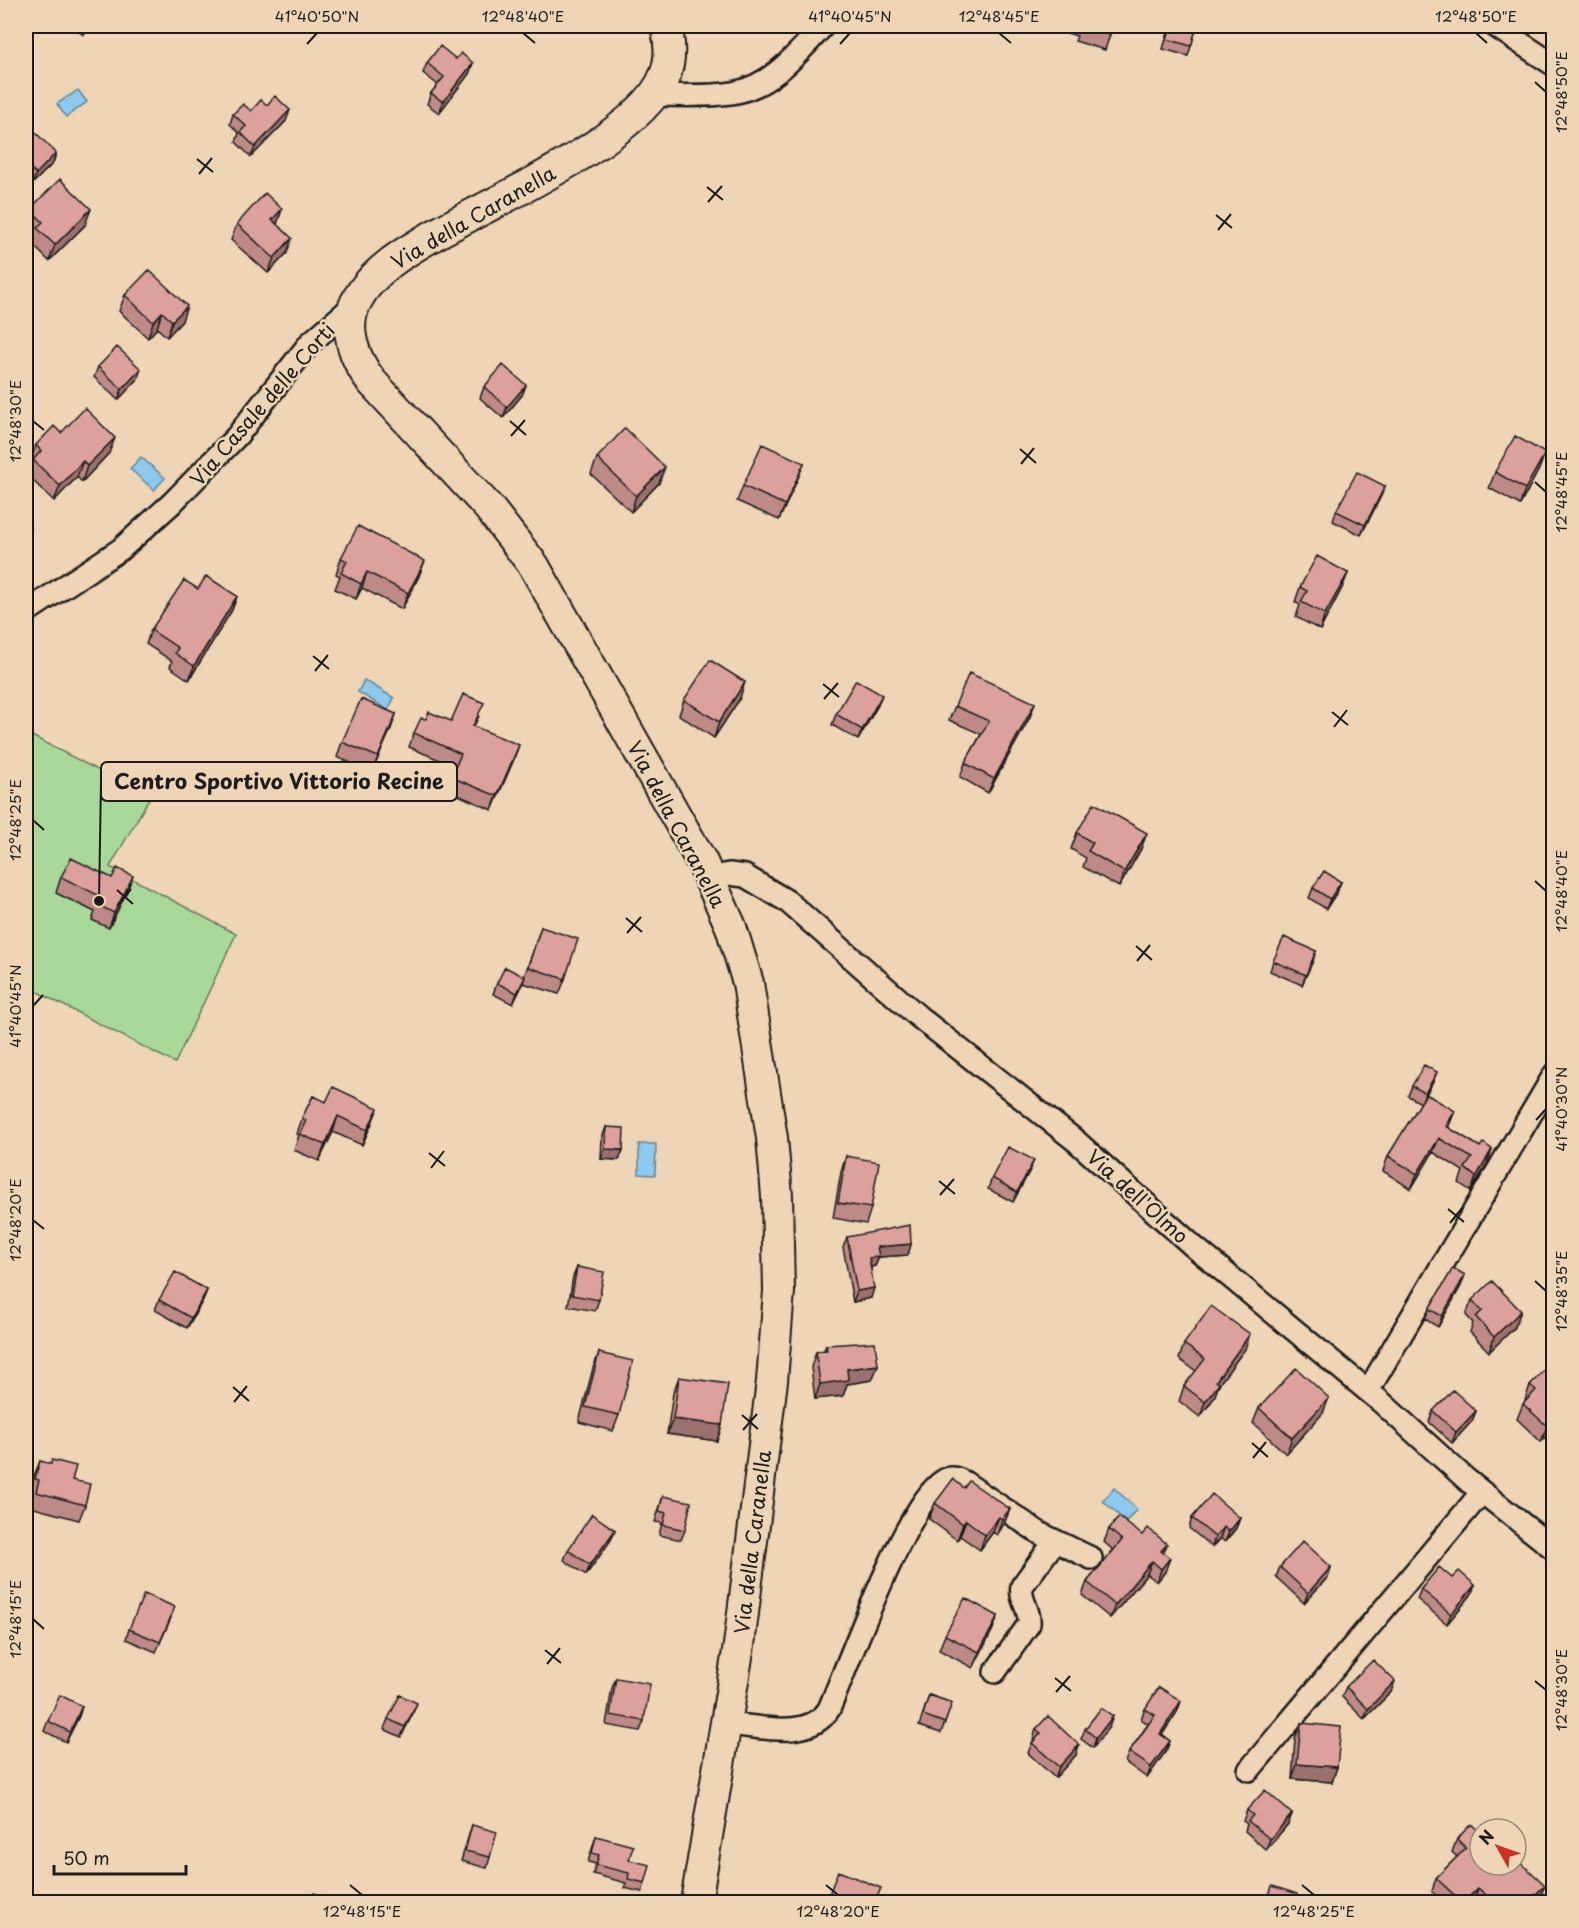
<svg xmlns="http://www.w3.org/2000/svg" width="1579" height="1928" font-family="'Playpen Sans',sans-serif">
	<rect width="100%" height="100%" fill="#edd5b5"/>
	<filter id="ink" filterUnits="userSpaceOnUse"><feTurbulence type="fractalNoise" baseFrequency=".0167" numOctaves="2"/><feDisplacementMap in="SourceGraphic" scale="12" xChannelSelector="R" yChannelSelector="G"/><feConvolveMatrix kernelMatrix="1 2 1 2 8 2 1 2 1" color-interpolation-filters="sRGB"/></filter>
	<g filter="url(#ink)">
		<path fill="#a9d99a" stroke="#627a5b" stroke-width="1.5" d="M26,733L150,797L110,867L236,934L175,1063L26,986Z"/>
		<path fill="#8dcaed" stroke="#608499" stroke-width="1.5" d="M78,90L87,102L66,117L57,104Z
			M141,457L165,478L154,490L130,469Z
			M364,680L394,698L388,710L358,692Z
			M639,1144H656L655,1175L639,1174Z
			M1114,1488L1137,1509L1126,1522L1103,1501Z"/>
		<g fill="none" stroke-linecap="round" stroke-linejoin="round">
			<g stroke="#1c1c1c" stroke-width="26">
				<path id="minor" d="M1495,26L1554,65
					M653,95C679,95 707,97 732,93C771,87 798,53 823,26
					M26,612L121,549L172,503L237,436L310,343L355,304
					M709,878L729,874L745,876L787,901L919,1017L1076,1141L1193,1246L1380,1401L1467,1480L1554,1549
					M1368,1391L1554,1075
					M995,1672L1029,1624C1031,1610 1019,1600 1022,1586L1055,1541
					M727,1724C759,1726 809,1741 829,1709C848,1665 907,1502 943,1481C950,1476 957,1478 964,1482L1041,1534L1091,1558
					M1249,1770L1482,1492"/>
			</g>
			<g stroke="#1c1c1c" stroke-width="34">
				<path id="secondary" d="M666,26C670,41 671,60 665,75C643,135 499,199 443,230C412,248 373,268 356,302C342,329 355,360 372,382L489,508L534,566L702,862L731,927L748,983L772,1138L777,1196L779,1291L772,1381L739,1645L696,1902"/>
			</g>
			<use href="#minor" stroke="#edd5b5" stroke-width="21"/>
			<use href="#secondary" stroke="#edd5b5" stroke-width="30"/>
		</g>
		<path fill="#bd8a87" stroke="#1c1c1c" stroke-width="1.5" d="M73,26H91L83,35Z
			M1061,26H1113L1105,50L1075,41L1077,36L1060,31Z
			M1170,26H1197L1188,56L1163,49Z
			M1554,36V50L1550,47Z
			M456,59L473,63L469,74L439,113L427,104L431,93L438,85L423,73L427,63Z
			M267,105L286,121L251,157L236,142L239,133L230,124L233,114L251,111Z
			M26,126L56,153L53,163L32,184L26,178Z
			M30,209L85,225L49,261L31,243L34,235L26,226V221Z
			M282,209L277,224L287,253L268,273L231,240L237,224Z
			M125,295L182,321L167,337L157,328L148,338L119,311Z
			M98,367L137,380L118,400L94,377Z
			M526,385L522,395L503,418L480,398L484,387Z
			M61,433L109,453L82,482L77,477L54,501L27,475L32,462L30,461L36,445Z
			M1545,453L1539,469L1520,505L1489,488L1495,472Z
			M597,458L659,483L631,512L591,474Z
			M804,463L798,478L779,520L737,501L743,486Z
			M1385,486L1381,496L1361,535L1333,521L1336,511Z
			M341,558L419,576L402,609L362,588L356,599L335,589L340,576L336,574Z
			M1348,573L1342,588L1320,630L1296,617L1300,605L1295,602L1300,587Z
			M198,589L237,596L232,610L189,680L170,667L172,661L146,644L151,630Z
			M740,698L714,738L679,715L684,700Z
			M878,705L858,740L832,725L836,714Z
			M955,706L1030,717L988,793L960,777L965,763L981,734L949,720Z
			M396,714L372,772L337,757L342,742Z
			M479,716L474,726L514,759L492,810L447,790L456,767L409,747L414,733L451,721Z
			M1077,833L1141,849L1119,887L1083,867L1086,858L1071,849Z
			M61,877L127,891L109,928L92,920L95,912L56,893Z
			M1341,882L1337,892L1326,909L1309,898L1313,888Z
			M541,927L565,979L559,994L523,983L513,1004L493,994L497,983L524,977Z
			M1316,951L1302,985L1270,971L1273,961Z
			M1433,1082L1426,1094L1449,1128L1480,1147L1492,1149L1487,1164L1471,1191L1459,1183L1463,1171L1433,1152L1411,1189L1383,1171L1388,1156L1421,1103L1408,1096L1412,1086Z
			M313,1096L372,1123L362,1145L333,1132L319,1161L294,1150L299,1135L297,1134L302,1118Z
			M606,1127L623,1150L619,1160L601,1159L602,1138Z
			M846,1156L871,1208L866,1224L833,1218L841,1172Z
			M1030,1170L1013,1202L988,1189L992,1178Z
			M847,1237L911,1244L908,1255L879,1257L875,1266L871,1267V1298L853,1302L843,1247Z
			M577,1267L599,1300L595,1311L568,1306L573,1277Z
			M1461,1286L1438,1327L1425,1319L1429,1309Z
			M207,1290L203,1300L187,1328L155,1310L159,1300Z
			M1472,1300L1515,1327L1489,1352L1470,1332L1473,1323L1466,1315Z
			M1184,1344L1245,1349L1219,1384L1214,1398L1200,1417L1179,1401L1184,1386L1196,1371L1179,1359Z
			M826,1345L878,1365L872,1380L847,1384L843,1396L815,1399L811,1367L816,1352L824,1350Z
			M599,1353L619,1415L613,1431L579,1422L593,1368Z
			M1554,1366V1428L1541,1442L1517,1419L1523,1404L1525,1401L1530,1385Z
			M679,1377L722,1425L717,1441L667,1434L673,1393Z
			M1259,1408L1323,1413L1286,1454L1253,1423Z
			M1433,1411H1476L1472,1421L1452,1443L1429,1422Z
			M40,1461L72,1480L85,1505L79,1520L30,1507L33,1495H30L34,1476Z
			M964,1488L1010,1509L1004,1524L997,1535L993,1532L980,1550L960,1536L957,1540L929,1519L935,1503Z
			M663,1496L685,1530L681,1540L659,1535L662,1523L655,1522Z
			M1192,1518H1240L1236,1528L1225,1542L1220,1538L1212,1547L1189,1528Z
			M1109,1529L1163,1553L1165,1572L1157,1582L1147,1574L1110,1618L1082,1595L1087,1582L1113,1550L1104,1542Z
			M615,1530L611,1540L586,1575L564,1560L568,1550Z
			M1280,1567H1331L1328,1577L1304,1603L1276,1577Z
			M1452,1578L1471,1595L1447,1624L1417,1599L1421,1589Z
			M998,1616L992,1631L973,1668L939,1650L945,1635Z
			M171,1618L156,1652L126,1639L129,1629Z
			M616,1678L644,1721L640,1731L606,1725L612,1688Z
			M1346,1687L1391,1692L1364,1719L1342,1697Z
			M929,1695L952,1703L941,1733L919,1726Z
			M1181,1701L1177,1712L1162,1735L1170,1741L1166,1751L1147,1778L1125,1762L1129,1752L1148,1724L1141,1719L1145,1709Z
			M82,1706L79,1716L66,1742L44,1731L48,1721Z
			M413,1713L401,1737L384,1729L388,1719Z
			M1113,1716L1109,1727L1093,1748L1081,1739L1085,1729Z
			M1301,1723L1337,1767L1332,1782L1292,1779L1295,1739Z
			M1036,1729L1076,1755L1055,1778L1028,1753L1032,1743L1034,1741L1033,1740Z
			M1247,1810L1292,1814L1288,1824L1266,1850L1245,1831L1247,1824L1243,1821Z
			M472,1825L490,1857L487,1868L461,1861Z
			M596,1836L629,1860L645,1883L642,1892L624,1888L626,1883L593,1874L596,1864L588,1862Z
			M1457,1839L1540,1898L1536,1902H1476L1474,1901L1472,1902H1443L1432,1891L1436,1878L1457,1857L1452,1852Z"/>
		<path fill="#9a716e" stroke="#1c1c1c" stroke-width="1.5" d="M86,26H91L83,35Z
			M473,63L469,74L439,113L443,102Z
			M290,110L286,121L251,157L255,147Z
			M56,153L53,163L32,184L36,174Z
			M91,209L85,225L49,261L55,245Z
			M282,209L277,224L272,220Z
			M292,238L287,253L268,273L274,258Z
			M187,306L182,321L167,337L172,321Z
			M162,312L157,328L148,338L153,322Z
			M141,369L137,380L118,400L122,389Z
			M526,385L522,395L503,418L507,407Z
			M115,438L109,453L82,482L87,466Z
			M1545,453L1539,469L1520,505L1525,489Z
			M83,461L77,477L54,501L60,486Z
			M804,463L798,478L779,520L785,505Z
			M665,467L659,483L631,512L636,496Z
			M1385,486L1381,496L1361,535L1365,525Z
			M31,528L26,544V535Z
			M425,561L419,576L402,609L408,593Z
			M367,572L362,588L356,599L361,584Z
			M1348,573L1342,588L1320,630L1325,614Z
			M237,596L232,610L189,680L194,666Z
			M745,682L740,698L714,738L719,722Z
			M882,695L878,705L858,740L862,730Z
			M1035,703L1030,717L988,793L994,779Z
			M396,714L391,729L372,772L378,757Z
			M519,745L514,759L492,810L497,796Z
			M1147,833L1141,849L1119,887L1124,872Z
			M133,876L127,891L109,928L114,913Z
			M1341,882L1337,892L1326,909L1330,899Z
			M1316,951L1313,961L1302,985L1306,975Z
			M525,977L521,988L513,1004L517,993Z
			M1437,1072L1433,1082L1421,1103L1425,1093Z
			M378,1108L372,1123L362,1145L367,1130Z
			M1455,1111L1449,1126L1441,1141L1446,1126Z
			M338,1116L333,1132L319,1161L325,1145Z
			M1439,1138L1433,1152L1411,1189L1417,1174Z
			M605,1149L623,1150L619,1160L601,1159Z
			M1492,1149L1487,1164L1471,1191L1476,1177Z
			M1034,1160L1030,1170L1013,1202L1017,1192Z
			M911,1244L908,1255L879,1257L875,1266L865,1268L869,1258L877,1247Z
			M1465,1275L1461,1286L1438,1327L1442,1316Z
			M874,1288L871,1298L853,1302L857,1291Z
			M207,1290L203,1300L187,1328L191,1318Z
			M1521,1311L1515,1327L1489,1352L1494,1337Z
			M1250,1334L1245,1349L1219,1384L1214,1398L1200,1417L1205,1402L1216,1381Z
			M878,1365L872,1380L847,1384L843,1396L815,1399L820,1384L847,1369Z
			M1329,1398L1323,1413L1286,1454L1292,1438Z
			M1476,1411L1472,1421L1452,1443L1456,1432Z
			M673,1419L722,1425L717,1441L667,1434Z
			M1554,1419V1428L1541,1442L1547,1426Z
			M1010,1509L1004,1524L997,1535L1002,1519Z
			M999,1517L993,1532L980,1550L985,1535Z
			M1240,1518L1236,1528L1225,1542L1229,1532Z
			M966,1520L960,1536L957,1540L963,1524Z
			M1224,1527L1220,1538L1212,1547L1215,1537Z
			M615,1530L611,1540L586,1575L590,1565Z
			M1167,1544L1162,1557L1161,1551Z
			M1170,1558L1165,1572L1157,1582L1161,1569Z
			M1152,1561L1147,1574L1110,1618L1115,1605Z
			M1331,1567L1328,1577L1304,1603L1308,1593Z
			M1475,1585L1471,1595L1447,1624L1451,1614Z
			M998,1616L992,1631L973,1668L979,1652Z
			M1395,1681L1391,1692L1364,1719L1368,1709Z
			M1181,1701L1177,1712L1156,1744L1160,1734Z
			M417,1703L413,1713L401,1737L405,1727Z
			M82,1706L79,1716L66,1742L70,1732Z
			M1113,1716L1109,1727L1093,1748L1096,1738Z
			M1170,1741L1166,1751L1147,1778L1151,1767Z
			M1079,1745L1076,1755L1055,1778L1059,1767Z
			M1297,1764L1337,1767L1332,1782L1292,1779Z
			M1292,1814L1288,1824L1266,1850L1270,1839Z
			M1545,1885L1540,1898L1536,1902H1528Z
			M1478,1888L1474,1901L1472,1902H1464Z"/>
		<path fill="#dca19d" stroke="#1c1c1c" stroke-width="1.5" d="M1081,26H1113L1110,34Z
			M1171,26H1197L1191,46L1167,39Z
			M440,46L456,59L461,53L473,63L443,102L431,93L444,77L427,63Z
			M275,96L290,110L255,147L240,132L246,126L233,114L243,104L251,111L261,100L267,105Z
			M27,124L56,153L36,174L26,164V126Z
			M60,179L91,209L55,245L37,228L43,222L30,209Z
			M265,193L282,209L272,220L292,238L274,258L237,224Z
			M149,270L187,306L172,321L162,312L153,322L125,295Z
			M117,347L141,369L122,389L98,367Z
			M503,365L526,385L507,407L484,387Z
			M85,408L115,438L87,466L83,461L60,486L33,460L41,451L36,445L54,426L61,433Z
			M625,428L665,467L636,496L597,458Z
			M1515,436L1545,453L1525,489L1495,472Z
			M762,444L804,463L785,505L743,486Z
			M1357,472L1385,486L1365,525L1336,511Z
			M26,523L31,528L26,535Z
			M358,526L425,561L408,593L367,572L361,584L341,573L347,561L341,558Z
			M1317,556L1348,573L1325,614L1301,602L1307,591L1300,587Z
			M206,576L237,596L194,666L175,653L178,648L151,630L184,580L198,589Z
			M710,660L745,682L719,722L684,700Z
			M969,673L1035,703L994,779L965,763L989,721L955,706Z
			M856,680L882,695L862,730L836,714Z
			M463,694L484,703L473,726L519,745L497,796L451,777L461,754L414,733L421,718L426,719L429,712L451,721Z
			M361,699L396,714L378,757L342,742Z
			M1094,803L1147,833L1124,872L1088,851L1093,843L1077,833Z
			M71,858L112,878L117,868L133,876L114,913L98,905L102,897L61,877Z
			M1324,871L1341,882L1330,899L1313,888Z
			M541,927L578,939L565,979L528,967Z
			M1284,937L1316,951L1306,975L1273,961Z
			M505,967L525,977L517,993L497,983Z
			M1424,1065L1437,1072L1425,1093L1412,1086Z
			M333,1087L378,1108L367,1130L338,1116L325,1145L300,1134L306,1120L302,1118L313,1096L326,1102Z
			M1426,1094L1455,1111L1446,1126L1480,1147L1483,1143L1492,1149L1476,1177L1465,1168L1472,1158L1439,1138L1417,1174L1388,1156Z
			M606,1127L624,1128L623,1150L605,1149Z
			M1008,1147L1034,1160L1017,1192L992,1178Z
			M846,1156L879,1162L871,1208L838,1203Z
			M910,1225L911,1244L877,1247L879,1256L869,1258L874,1288L857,1291L847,1237Z
			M577,1267L604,1272L599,1300L572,1295Z
			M1453,1268L1465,1275L1442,1316L1429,1309Z
			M175,1272L207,1290L191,1318L159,1300Z
			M1492,1281L1521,1311L1494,1337L1476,1317L1482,1311L1472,1300Z
			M1211,1306L1250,1334L1216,1381L1219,1384L1205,1402L1184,1386L1205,1359L1184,1344Z
			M875,1342L878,1365L847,1369L848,1380L820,1384L816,1352L827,1350L826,1345Z
			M599,1353L633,1361L619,1415L585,1407Z
			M1551,1363L1554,1366V1419L1547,1426L1523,1404L1536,1390L1530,1385Z
			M1296,1368L1329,1398L1292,1438L1259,1408Z
			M679,1377L728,1384L722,1425L673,1419Z
			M1453,1390L1476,1411L1456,1432L1433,1411Z
			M52,1460L76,1466L72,1480L90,1484L85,1505L36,1492L39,1480L35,1479L40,1461L51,1464Z
			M953,1479L964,1488L969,1481L1010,1509L1002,1519L999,1517L985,1535L966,1520L963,1524L935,1503Z
			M1212,1494L1240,1518L1229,1532L1224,1527L1215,1537L1192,1518Z
			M663,1496L691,1502L685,1530L663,1525L666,1513L659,1511Z
			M592,1514L615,1530L590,1565L568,1550Z
			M1119,1517L1142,1535L1148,1528L1167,1544L1161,1551L1170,1558L1161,1569L1152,1561L1115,1605L1087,1582L1122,1540L1109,1529Z
			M1303,1541L1331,1567L1308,1593L1280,1567Z
			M1439,1567L1452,1578L1459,1571L1475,1585L1451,1614L1421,1589Z
			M144,1594L175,1607L160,1642L129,1629Z
			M965,1598L998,1616L979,1652L945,1635Z
			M26,1602L29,1603L26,1611Z
			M1373,1660L1395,1681L1368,1709L1346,1687Z
			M616,1678L650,1684L644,1721L610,1715Z
			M1159,1687L1181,1701L1160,1734L1170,1741L1151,1767L1129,1752L1155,1715L1145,1709Z
			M60,1695L82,1706L70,1732L48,1721Z
			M400,1695L417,1703L405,1727L388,1719Z
			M929,1695L952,1703L945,1723L923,1715Z
			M1101,1708L1113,1716L1096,1738L1085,1729Z
			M1048,1716L1079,1745L1059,1767L1032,1743L1041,1733L1036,1729Z
			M1301,1723L1341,1727L1337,1767L1297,1764Z
			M1265,1790L1292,1814L1270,1839L1248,1821L1253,1815L1247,1810Z
			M1471,1824L1480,1832V1865H1516V1858L1545,1885L1528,1902H1494L1478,1888L1464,1902H1462L1436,1878L1466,1848L1457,1839Z
			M472,1825L497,1832L490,1857L465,1851Z
			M596,1836L633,1846L629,1860L650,1865L645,1883L628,1879L629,1873L596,1865L599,1855L592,1853Z
			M838,1871L881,1888L875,1902H826Z
			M1272,1886L1297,1894L1294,1902H1267Z
			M314,1893L337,1902H310Z"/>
	</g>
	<path fill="none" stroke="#1c1c1c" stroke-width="2" d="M523,33L535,43M999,33L1011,43M1476,33L1487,43M307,44L317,33M840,44L850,33M1535,82L1546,92M197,159L213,172M199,174L212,158M707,187L723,200M708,202L722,186M1216,215L1232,228M1218,230L1231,214M33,421L44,430M510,421L526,435M511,436L525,420M1020,449L1036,463M1021,464L1034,448M1535,482L1546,492M313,656L329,669M315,671L328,655M823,684L839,697M824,699L838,683M1332,712L1348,725M1334,727L1347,710M33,820L44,830M1535,881L1546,891M117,890L133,904M118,905L131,889M626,918L642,932M627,933L641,917M1136,946L1152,960M1137,961L1150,945M33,1006L43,995M1536,1120L1546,1109M429,1153L445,1166M431,1168L444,1151M939,1181L955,1194M940,1195L954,1179M1448,1209L1464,1222M33,1220L44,1229M1450,1223L1463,1207M1535,1281L1546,1291M233,1387L249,1401M234,1402L247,1386M742,1415L758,1429M743,1430L757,1414M1252,1443L1268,1457M1253,1458L1266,1442M33,1619L44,1629M545,1650L561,1663M547,1664L560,1648M1055,1678L1071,1691M1535,1681L1546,1690M1056,1692L1070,1676M350,1885L362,1895M826,1885L838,1895M1302,1885L1314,1895"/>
	<g text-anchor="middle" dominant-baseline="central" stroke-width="5" stroke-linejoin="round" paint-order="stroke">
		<g font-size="20" fill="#1c1c1c" stroke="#edd5b5">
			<text transform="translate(473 217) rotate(-30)">Via della Caranella</text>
			<text transform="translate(262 404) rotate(-49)">Via Casale delle Corti</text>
			<text transform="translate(677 824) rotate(62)">Via della Caranella</text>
			<text transform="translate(1138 1196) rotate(42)">Via dell'Olmo</text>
			<text transform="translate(752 1542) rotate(-83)">Via della Caranella</text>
		</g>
	</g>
	<path fill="none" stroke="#1c1c1c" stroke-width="2" d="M99 901L101 781"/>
	<circle fill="#1c1c1c" stroke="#edd5b5" stroke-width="2" cx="99" cy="901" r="6"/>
	<rect fill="#edd5b5" stroke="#1c1c1c" stroke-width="2" x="101" y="762" width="356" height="39" rx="6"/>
	<g font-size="21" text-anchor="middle" font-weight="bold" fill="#1c1c1c">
		<text x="279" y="789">Centro Sportivo Vittorio Recine</text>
	</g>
	<rect width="1579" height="1928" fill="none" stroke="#edd5b5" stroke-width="66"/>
	<g transform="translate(1498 1847) rotate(310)"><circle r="28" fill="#edd5b5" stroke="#998b78" stroke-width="1.5"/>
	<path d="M0-4.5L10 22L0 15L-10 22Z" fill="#c8321e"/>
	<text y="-9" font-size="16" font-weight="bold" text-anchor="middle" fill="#1c1c1c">N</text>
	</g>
	<path d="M54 1865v9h132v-9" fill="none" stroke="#1c1c1c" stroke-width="3"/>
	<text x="63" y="1865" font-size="18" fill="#1c1c1c" stroke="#edd5b5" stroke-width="4.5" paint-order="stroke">50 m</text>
	<rect x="33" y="33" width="1513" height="1862" fill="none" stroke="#1c1c1c" stroke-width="2"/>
	<g font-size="15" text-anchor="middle" fill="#1c1c1c">
		<text x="317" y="22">41°40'50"N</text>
		<text x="523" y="22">12°48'40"E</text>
		<text x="850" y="22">41°40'45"N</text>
		<text x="999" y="22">12°48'45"E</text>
		<text x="1476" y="22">12°48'50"E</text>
		<text transform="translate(1562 92) rotate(-90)" y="5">12°48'50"E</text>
		<text transform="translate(16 421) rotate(-90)" y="5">12°48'30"E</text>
		<text transform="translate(1562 492) rotate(-90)" y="5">12°48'45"E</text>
		<text transform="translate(16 820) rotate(-90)" y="5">12°48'25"E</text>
		<text transform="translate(1562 891) rotate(-90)" y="5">12°48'40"E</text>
		<text transform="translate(16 1006) rotate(-90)" y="5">41°40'45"N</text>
		<text transform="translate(1562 1109) rotate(-90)" y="5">41°40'30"N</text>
		<text transform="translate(16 1220) rotate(-90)" y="5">12°48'20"E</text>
		<text transform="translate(1562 1291) rotate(-90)" y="5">12°48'35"E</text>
		<text transform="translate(16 1619) rotate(-90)" y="5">12°48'15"E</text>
		<text transform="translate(1562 1690) rotate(-90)" y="5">12°48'30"E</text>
		<text x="362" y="1917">12°48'15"E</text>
		<text x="838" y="1917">12°48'20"E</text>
		<text x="1314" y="1917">12°48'25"E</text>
	</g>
</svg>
